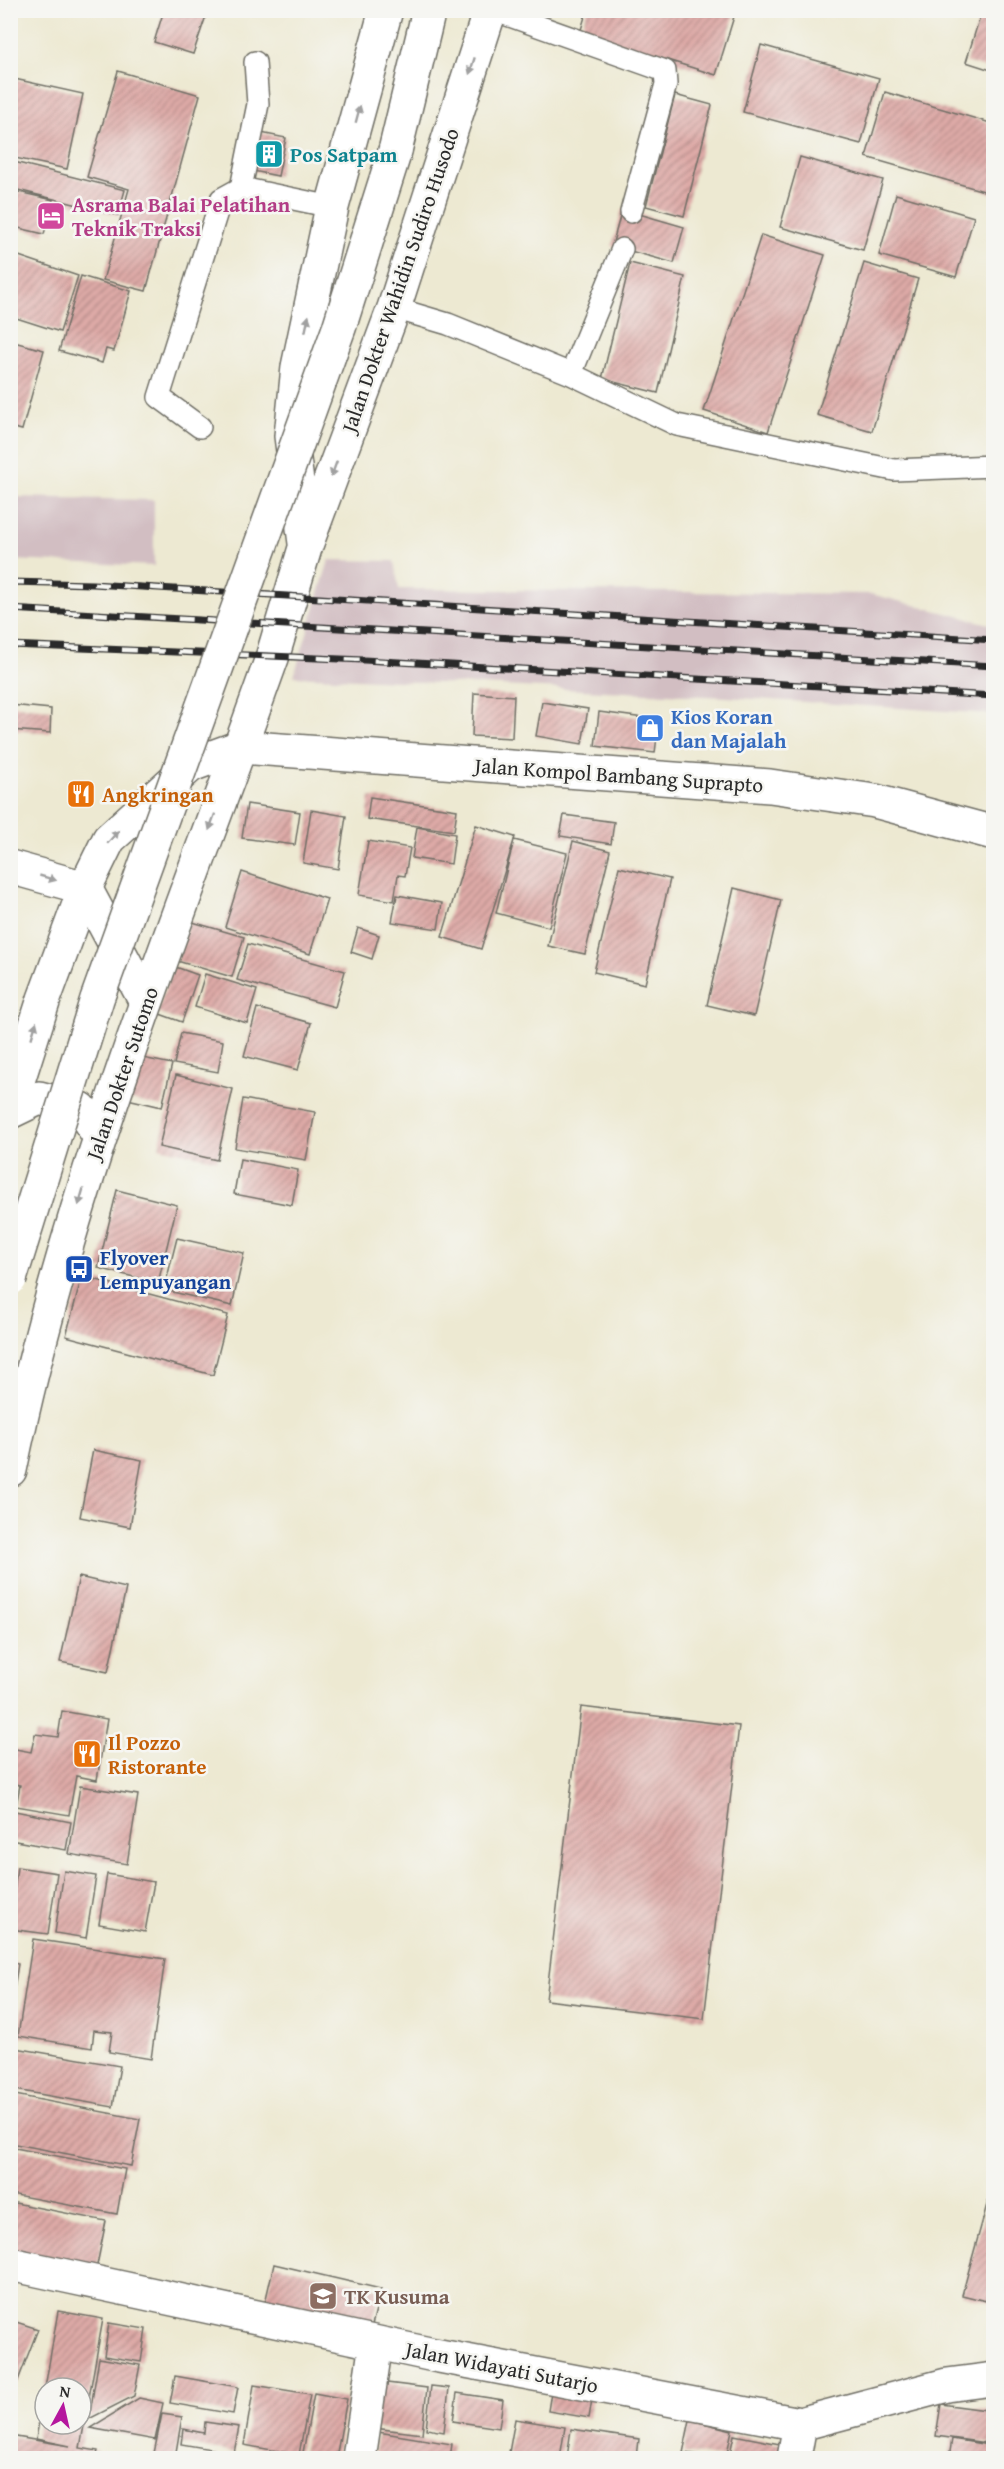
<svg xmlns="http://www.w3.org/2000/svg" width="1004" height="2469" font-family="'Gentium Book Plus',serif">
	<defs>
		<pattern id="building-hatch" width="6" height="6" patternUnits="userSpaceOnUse" patternTransform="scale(1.5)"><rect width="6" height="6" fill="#deaaa7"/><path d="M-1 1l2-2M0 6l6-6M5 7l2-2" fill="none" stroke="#b48b88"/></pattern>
	</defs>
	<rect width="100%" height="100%" fill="#f6f6f2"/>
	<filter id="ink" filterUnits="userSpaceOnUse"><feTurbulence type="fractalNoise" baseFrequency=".0167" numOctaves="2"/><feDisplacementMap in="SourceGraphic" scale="12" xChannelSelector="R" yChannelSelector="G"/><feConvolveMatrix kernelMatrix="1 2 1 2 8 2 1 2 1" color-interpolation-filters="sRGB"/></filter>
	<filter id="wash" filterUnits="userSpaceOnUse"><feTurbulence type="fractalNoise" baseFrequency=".008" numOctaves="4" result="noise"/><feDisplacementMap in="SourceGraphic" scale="24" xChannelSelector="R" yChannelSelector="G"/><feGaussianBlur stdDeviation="1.35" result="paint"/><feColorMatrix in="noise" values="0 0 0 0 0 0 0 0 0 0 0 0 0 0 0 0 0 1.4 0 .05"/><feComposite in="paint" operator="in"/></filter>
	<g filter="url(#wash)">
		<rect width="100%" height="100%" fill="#ede9d2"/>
		<path fill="#d2bec2" d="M11,497L154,500V566L11,560Z
			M329,560L394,561L399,589L871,594L993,625V714L726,697L294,676Z"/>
		<g id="blocks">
			<path fill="url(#building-hatch)" d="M164,10H208L193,54L154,42Z
				M587,10H736L716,75L580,33Z
				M982,10H994V71L966,62Z
				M761,45L879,78L861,144L743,112Z
				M118,71L200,95L146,291L103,280L129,189L87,177Z
				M10,78L83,94L67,169L10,157Z
				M885,92L994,124V194L866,157Z
				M675,95L712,105L684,216L646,206Z
				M261,133L286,138L278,176L253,171Z
				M800,157L883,180L863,250L780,227Z
				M10,161L125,190L118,215L10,188Z
				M10,190L53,200L44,234L10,226Z
				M896,194L974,217L956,277L879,255Z
				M622,209L684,227L674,263L612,246Z
				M761,235L825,255L768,432L704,411Z
				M13,254L78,276L60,332L10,316Z
				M630,263L685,277L658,393L602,379Z
				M864,263L918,279L872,431L817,415Z
				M81,276L131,291L114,351L106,349L102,363L59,351Z
				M10,341L44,350L22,430L10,427Z
				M474,693L514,696L512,738L472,736Z
				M542,702L588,709L582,744L536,736Z
				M10,705L51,709L50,733L10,730Z
				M599,712L659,720L655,753L595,746Z
				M370,797L457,810L454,831L367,819Z
				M247,804L300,812L295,845L242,838Z
				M311,810L346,816L338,869L303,863Z
				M564,815L614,822L611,844L560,836Z
				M476,825L515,837L481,949L442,937Z
				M417,827L455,834L451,864L412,858Z
				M514,840L567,853L549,927L496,913Z
				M368,841L410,848L405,876L398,875L394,901L359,895Z
				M573,841L610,851L585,954L548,946Z
				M619,867L670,879L645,984L594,972Z
				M242,872L327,899L310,954L225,927Z
				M734,888L781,900L754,1016L707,1005Z
				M397,895L442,903L438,929L392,922Z
				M189,921L244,937L232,977L177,961Z
				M358,928L379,935L372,959L351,952Z
				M248,944L345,971L335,1007L237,980Z
				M173,966L198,975L182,1022L157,1013Z
				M205,974L257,990L247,1023L195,1007Z
				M257,1008L311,1023L298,1070L244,1056Z
				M181,1033L223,1041L218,1072L174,1064Z
				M133,1056L172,1064L162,1107L123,1098Z
				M176,1075L233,1089L217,1160L159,1147Z
				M243,1099L315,1112L306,1160L235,1148Z
				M240,1159L298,1170L292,1205L234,1194Z
				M117,1190L177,1205L158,1283L98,1268Z
				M177,1238L244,1253L232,1306L164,1290Z
				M82,1276L228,1315L213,1375L66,1336Z
				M93,1450L142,1460L130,1527L80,1517Z
				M79,1577L126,1588L108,1672L60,1662Z
				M581,1707L739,1726L704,2019L546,2000Z
				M62,1711L107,1719L97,1780L76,1776L69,1815L16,1806L20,1785L10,1783V1748L31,1752L35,1734L58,1737Z
				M80,1786L138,1795L127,1864L69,1854Z
				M10,1810L71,1822L66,1850L10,1840Z
				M17,1867L57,1873L48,1934L10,1929Z
				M64,1871L96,1876L86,1938L55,1933Z
				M107,1874L154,1882L145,1932L99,1924Z
				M33,1939L165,1959L151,2059L109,2052L112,2032L94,2030L92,2048L18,2036Z
				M10,1962L18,1964L12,2001H10Z
				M10,2047L120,2066L113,2107L10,2089Z
				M10,2094L140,2119L131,2166L10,2143Z
				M10,2147L125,2169L117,2214L10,2194Z
				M991,2190L994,2191V2303L962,2295Z
				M10,2202L106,2221L95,2275L10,2258Z
				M274,2264L381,2289L371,2329L265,2303Z
				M58,2311L103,2319L80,2448L98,2451L96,2458H10V2436L70,2446L36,2439L44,2392L45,2424H81V2388H45Z
				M13,2321L38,2329L17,2383L10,2381V2328Z
				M109,2323L146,2329L141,2362L104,2356Z
				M99,2358L140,2365L134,2396L89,2419Z
				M175,2376L238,2387L233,2414L170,2403Z
				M379,2382L427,2388L422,2434L374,2428Z
				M254,2385L310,2394L299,2455L244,2445Z
				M431,2386L449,2388L444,2432L426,2429Z
				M551,2392L592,2399L589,2418L548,2411Z
				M314,2393L347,2399L336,2458H302Z
				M457,2393L503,2400L499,2428L453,2421Z
				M139,2398L163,2403L155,2440L90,2428Z
				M941,2404L994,2411V2444L936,2436Z
				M162,2414L182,2417L175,2458H153Z
				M515,2419L565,2427L560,2458H508Z
				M690,2420L732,2430L726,2458L683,2453Z
				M205,2422L239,2427L234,2453L181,2444L183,2429L204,2433Z
				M571,2429L639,2439L637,2458H567Z
				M378,2432L452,2444L450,2458H374Z
				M734,2435L790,2446L788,2458H729Z
				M952,2439L994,2446V2458H949Z
				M453,2455L472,2457V2458H453Z"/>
		</g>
	</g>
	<g filter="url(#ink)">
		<use href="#blocks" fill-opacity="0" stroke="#6f6e65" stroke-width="1.5"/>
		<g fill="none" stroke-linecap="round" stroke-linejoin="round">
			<g stroke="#6f6e65" stroke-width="24">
				<path id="service" d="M493,10L665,71L666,84L631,212
					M241,188L258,104L255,62
					M394,308L448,324L571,374L677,425L894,470L994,466
					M571,374L622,249
					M200,427L159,397L221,199L241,188L332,207"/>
			</g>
			<g stroke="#6f6e65" stroke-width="36">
				<path id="minor" d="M10,2264L434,2355L800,2424L947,2385L994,2379
					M359,2458L376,2343
					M794,2458L800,2424"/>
			</g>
			<g stroke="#6f6e65" stroke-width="36">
				<path id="tertiary" d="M490,10L394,308L305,548L272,658L240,747L770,786L875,801L994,833
					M305,543L291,436L298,367L332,207L386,10
					M10,867L85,888L146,1002
					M10,1112L39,1098L81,1109L100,1137"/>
			</g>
			<g stroke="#6f6e65" stroke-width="36">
				<path id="secondary" d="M395,151L429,10
					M10,1106L44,999L85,888L109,839L191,765L240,747
					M10,1470C61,1221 152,985 240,747"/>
			</g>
			<use href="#service" stroke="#fff" stroke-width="21"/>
			<use href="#minor" stroke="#fff" stroke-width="33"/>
			<use href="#tertiary" stroke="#fff" stroke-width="33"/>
			<use href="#secondary" stroke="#fff" stroke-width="33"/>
			<g stroke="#2b2b2b" stroke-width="7">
				<path id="rail" d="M10,582L93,584L994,640
					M10,609L994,666
					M10,645L364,660L994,696"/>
			</g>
			<use href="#rail" stroke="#f6f6f2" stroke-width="4.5" stroke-dasharray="14" stroke-linecap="butt"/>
			<g stroke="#6f6e65" stroke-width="36" stroke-linecap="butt">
				<path id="secondary-bridge" d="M10,1279L97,999L339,328L395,151"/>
			</g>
			<use href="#secondary-bridge" stroke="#fff" stroke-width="33"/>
		</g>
		<defs><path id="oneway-solid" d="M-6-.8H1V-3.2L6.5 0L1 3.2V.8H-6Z" transform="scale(1.5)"/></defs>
		<g fill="#a0a0a0">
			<use href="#oneway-solid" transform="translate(472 66) rotate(108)"/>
			<use href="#oneway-solid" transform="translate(358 114) rotate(-75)"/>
			<use href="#oneway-solid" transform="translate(307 324) rotate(-78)"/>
			<use href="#oneway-solid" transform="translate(334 469) rotate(110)"/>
			<use href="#oneway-solid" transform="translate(212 822) rotate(110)"/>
			<use href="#oneway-solid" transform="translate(113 837) rotate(-49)"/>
			<use href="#oneway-solid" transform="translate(48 878) rotate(16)"/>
			<use href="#oneway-solid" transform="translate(34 1030) rotate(-73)"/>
			<use href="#oneway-solid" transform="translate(81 1197) rotate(106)"/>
		</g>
	</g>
	<defs>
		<g id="building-square" transform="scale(1.5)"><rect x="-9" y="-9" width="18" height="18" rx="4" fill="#0f9aa8" stroke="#f6f6f2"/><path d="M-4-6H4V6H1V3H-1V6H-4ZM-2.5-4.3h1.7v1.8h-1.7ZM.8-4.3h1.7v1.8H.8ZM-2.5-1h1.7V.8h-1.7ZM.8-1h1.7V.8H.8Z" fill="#fff"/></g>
		<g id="hotel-square" transform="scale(1.5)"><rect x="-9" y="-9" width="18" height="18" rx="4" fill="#d1479c" stroke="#f6f6f2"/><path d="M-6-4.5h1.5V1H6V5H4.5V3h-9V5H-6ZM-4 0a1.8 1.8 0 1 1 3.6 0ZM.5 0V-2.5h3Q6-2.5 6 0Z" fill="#fff"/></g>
		<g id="shop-square" transform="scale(1.5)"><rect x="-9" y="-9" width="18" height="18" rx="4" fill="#3f7fe0" stroke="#f6f6f2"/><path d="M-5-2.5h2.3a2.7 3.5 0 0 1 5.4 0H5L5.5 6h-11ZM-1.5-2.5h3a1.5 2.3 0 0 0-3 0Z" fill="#fff"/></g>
		<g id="restaurant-square" transform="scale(1.5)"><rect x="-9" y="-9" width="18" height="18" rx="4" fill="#e8710a" stroke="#f6f6f2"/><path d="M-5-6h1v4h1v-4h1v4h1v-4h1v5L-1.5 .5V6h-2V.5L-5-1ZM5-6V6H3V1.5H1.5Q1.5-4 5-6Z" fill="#fff"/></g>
		<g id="bus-square" transform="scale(1.5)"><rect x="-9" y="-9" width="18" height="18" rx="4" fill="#1a4fb4" stroke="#f6f6f2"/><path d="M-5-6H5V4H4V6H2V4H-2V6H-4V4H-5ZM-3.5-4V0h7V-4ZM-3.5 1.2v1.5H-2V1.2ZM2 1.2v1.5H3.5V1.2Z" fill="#fff"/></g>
		<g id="school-square" transform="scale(1.5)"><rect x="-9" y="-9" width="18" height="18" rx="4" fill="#8d6e63" stroke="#f6f6f2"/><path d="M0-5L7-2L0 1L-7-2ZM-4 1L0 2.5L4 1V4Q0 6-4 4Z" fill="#fff"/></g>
	</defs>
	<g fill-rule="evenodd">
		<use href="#building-square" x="269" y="154"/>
		<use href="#hotel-square" x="51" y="216"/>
		<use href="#shop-square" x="650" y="728"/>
		<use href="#restaurant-square" x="81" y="794"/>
		<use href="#bus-square" x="79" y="1269"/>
		<use href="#restaurant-square" x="87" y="1754"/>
		<use href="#school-square" x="323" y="2296"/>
	</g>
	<g text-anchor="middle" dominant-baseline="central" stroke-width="5" stroke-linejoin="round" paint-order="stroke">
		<g font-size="21" font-weight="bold" fill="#0d838f" stroke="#f6f6f2" text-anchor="start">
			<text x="290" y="154">Pos Satpam</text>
		</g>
		<g font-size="21" font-weight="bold" fill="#b23c85" stroke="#f6f6f2" text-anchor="start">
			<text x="72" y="204">Asrama Balai Pelatihan<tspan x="72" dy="24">Teknik Traksi</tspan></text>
		</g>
		<g font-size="21" fill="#2b2b2b" stroke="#f6f6f2">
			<text transform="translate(400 280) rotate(-71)">Jalan Dokter Wahidin Sudiro Husodo</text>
			<text transform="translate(619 775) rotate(4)">Jalan Kompol Bambang Suprapto</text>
			<text transform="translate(122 1073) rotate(-71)">Jalan Dokter Sutomo</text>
			<text transform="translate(502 2367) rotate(11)">Jalan Widayati Sutarjo</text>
		</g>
		<g font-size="21" font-weight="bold" fill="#366cbe" stroke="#f6f6f2" text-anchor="start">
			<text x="671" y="716">Kios Koran<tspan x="671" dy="24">dan Majalah</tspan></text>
		</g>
		<g font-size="21" font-weight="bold" fill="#c56008" stroke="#f6f6f2" text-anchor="start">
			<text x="102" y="794">Angkringan</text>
			<text x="108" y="1742">Il Pozzo<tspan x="108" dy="24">Ristorante</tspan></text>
		</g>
		<g font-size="21" font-weight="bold" fill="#164399" stroke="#f6f6f2" text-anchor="start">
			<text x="100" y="1257">Flyover<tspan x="100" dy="24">Lempuyangan</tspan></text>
		</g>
		<g font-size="21" font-weight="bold" fill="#785e54" stroke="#f6f6f2" text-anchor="start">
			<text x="344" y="2296">TK Kusuma</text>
		</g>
	</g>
	<rect width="1004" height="2469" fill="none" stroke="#f6f6f2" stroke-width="36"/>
	<g transform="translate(63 2406) rotate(8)"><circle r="28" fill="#f6f6f2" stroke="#a5a5a2" stroke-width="1.5"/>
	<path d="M0-4.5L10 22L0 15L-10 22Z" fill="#b5179e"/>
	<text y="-9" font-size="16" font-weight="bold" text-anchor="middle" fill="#2b2b2b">N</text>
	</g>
</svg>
